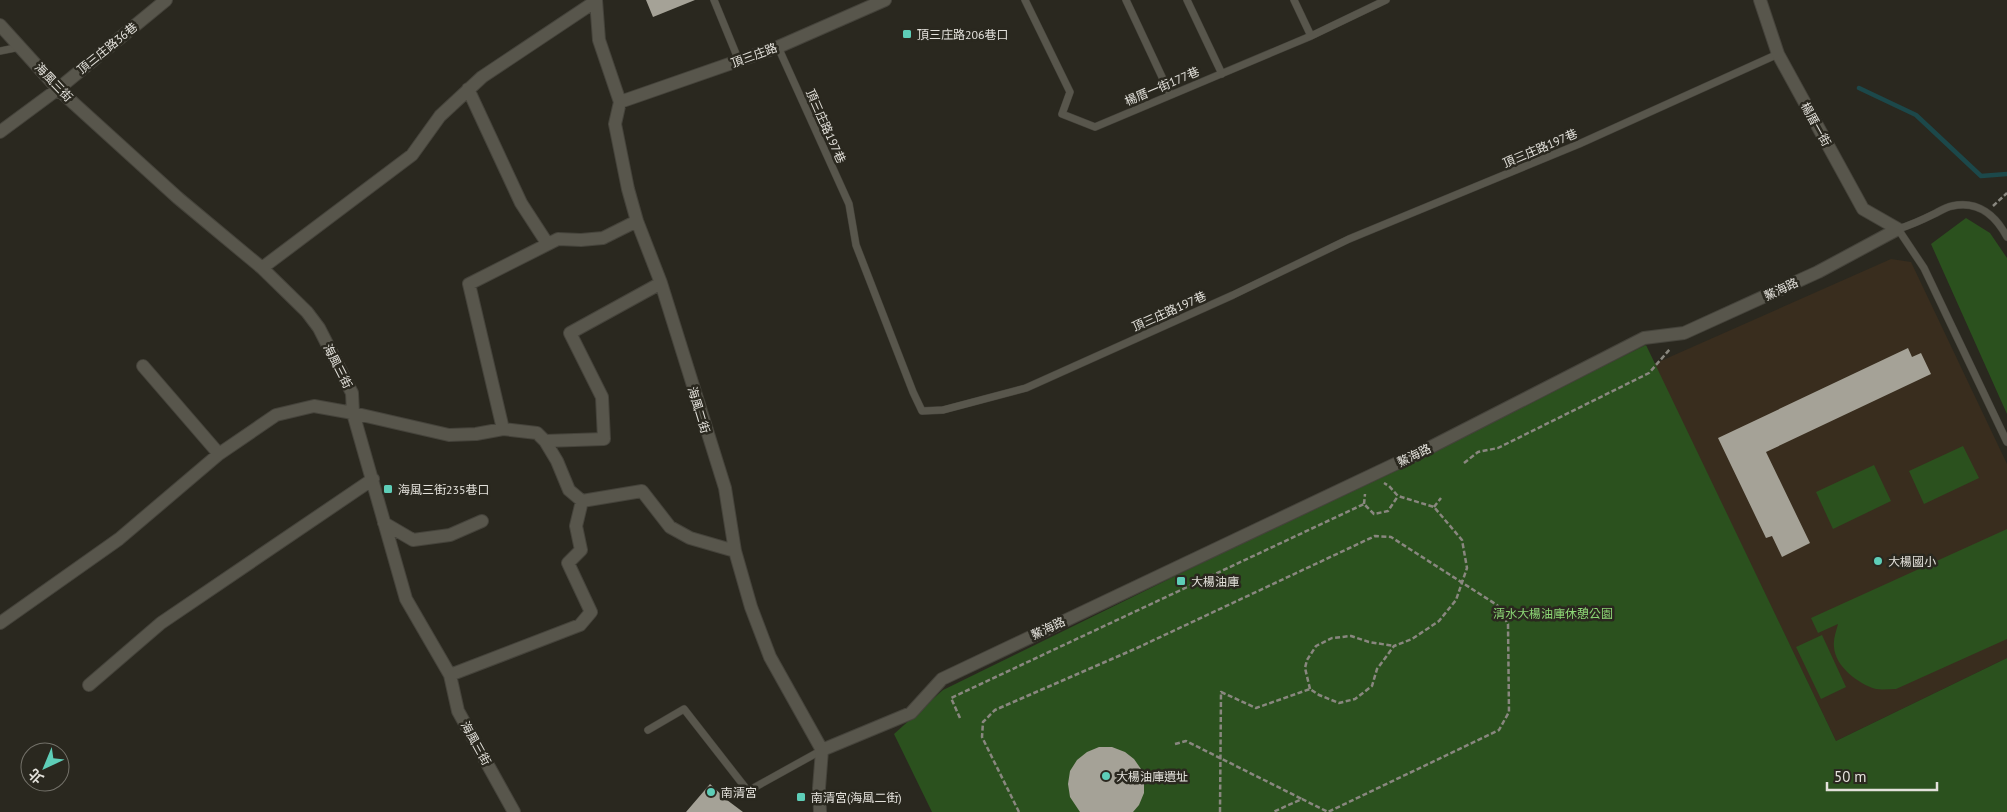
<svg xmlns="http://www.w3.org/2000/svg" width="2007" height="812" font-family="'PT Sans','Noto Sans TC',sans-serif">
	<rect width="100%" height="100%" fill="#2a281f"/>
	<path fill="#392d1e" d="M1891,259L1911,262L2007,464V658L1836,741L1654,364Z"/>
	<path fill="#2b511e" d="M1966,218L1990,233L2007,258V414L1931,244Z
		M1646,345L1836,741L2007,658V812H932L894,734L943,690Z
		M1963,446L1979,478L1924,504L1909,471Z
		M1874,465L1891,501L1833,529L1816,492Z
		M2007,529V639L1896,689C1889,689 1882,690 1876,689C1858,684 1835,666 1834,647C1833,639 1836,632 1838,624L1818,633L1811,618Z
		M1822,635L1846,687L1821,699L1796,647Z"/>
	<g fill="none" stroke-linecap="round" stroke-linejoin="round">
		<path stroke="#1c484a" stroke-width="4.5" d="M1859,88L1916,115L1981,176L2007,174"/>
	</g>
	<path fill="#a5a297" d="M646,0H695L653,17Z
		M1908,348L1912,357L1921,353L1931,374L1766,452L1810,543L1782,557L1772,536L1766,538L1718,438Z
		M1099,747H1112L1125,752L1134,759L1141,769L1144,781V793L1139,805L1133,812H1080L1070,797L1068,784L1070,771L1077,760L1087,752Z
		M710,784L727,800L743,812H686Z"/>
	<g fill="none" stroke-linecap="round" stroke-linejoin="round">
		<g stroke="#45433b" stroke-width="8">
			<path id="service" d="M714,0L739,61
				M1025,0L1070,92L1062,114L1095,127L1311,36L1386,0
				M1126,0L1170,94
				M1187,0L1222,74
				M1294,0L1311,36
				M778,47L849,204L856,245L913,392L922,411L943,410L1026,388L1233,295L1349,239L1579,144L1778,54
				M0,51L20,47
				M2007,237C1996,216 1978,200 1952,206C1946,207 1940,211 1934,214C1922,220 1911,225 1898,229L1924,268L2007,442
				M648,730L684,709L748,791L822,750"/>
		</g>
		<g stroke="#45433b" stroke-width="14">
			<path id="minor" d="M596,0L599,40L620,102L615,124L628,189L637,221L661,283L725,488L735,551L751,607L770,657L822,750L819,788L820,812
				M1760,0L1778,54L1863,209L1898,229
				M0,25L58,89L178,198L262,268L307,312L319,328L352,393L353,413L406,599L450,675L458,711L514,812
				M468,89L521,203L547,243
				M620,102L778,47L885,0
				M0,132L58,89L166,0
				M262,268L412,155L440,116L482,77L596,1
				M143,366L219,454
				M503,429L469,284L558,239L581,240L603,238L637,221
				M545,441L604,439L602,397L570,333L661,283
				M384,523L413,540L450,535L482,521
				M0,623L119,539L219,454L276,415L314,406L353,413L449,435L476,434L503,429L537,433L545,441L557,461L569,490L582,501L642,491L670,527L690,538L735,551
				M450,675L580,625L591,612L568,563L581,550L576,526L582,501
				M89,685L161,623L373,479
				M822,750L911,713L942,679L1429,448L1644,338L1684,333L1818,272L1898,229"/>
		</g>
		<path stroke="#89877f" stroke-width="2.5" stroke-dasharray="5 2.5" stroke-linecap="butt" d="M1993,206L2007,193
			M1464,463L1478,452L1498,448L1649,373L1670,349
			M1364,504L1365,494
			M1434,507L1441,498
			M1310,689L1305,668L1307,660L1316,646L1332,638L1351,636L1369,642L1394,646
			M960,718L951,698L1364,504L1374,514L1388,511L1398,496
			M1175,744L1186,741L1302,799
			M1019,812L982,737L983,722L995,710L1137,648L1375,536L1391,537L1497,605L1508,624L1509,712L1499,730L1328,812L1302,799L1273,812
			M1220,812L1221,692L1256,708L1310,689L1319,695L1339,703L1355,699L1372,686L1377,669L1394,646L1412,639L1439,621L1456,600L1467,568L1462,540L1434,507L1398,496L1389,486L1384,483"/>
		<use href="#service" stroke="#58564c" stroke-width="7"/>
		<use href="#minor" stroke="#58564c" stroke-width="12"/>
	</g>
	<g fill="#5eceb8" stroke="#2a281f" stroke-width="2">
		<rect x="902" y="29" width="10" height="10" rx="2.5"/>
		<rect x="383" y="484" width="10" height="10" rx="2.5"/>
		<circle cx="1878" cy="561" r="5"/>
		<rect x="1176" y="576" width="10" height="10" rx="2.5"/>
		<circle cx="1106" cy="776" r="5"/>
		<circle cx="711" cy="792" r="5"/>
		<rect x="796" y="792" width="10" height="10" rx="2.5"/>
	</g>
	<g text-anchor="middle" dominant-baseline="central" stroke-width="5" stroke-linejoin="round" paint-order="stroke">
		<g font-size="12" fill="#e3e1db" stroke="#2a281f" text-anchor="start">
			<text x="917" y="34">頂三庄路206巷口</text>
			<text x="398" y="489">海風三街235巷口</text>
			<text x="1888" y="561">大楊國小</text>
			<text x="1191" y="581">大楊油庫</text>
			<text x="1116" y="776">大楊油庫遺址</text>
			<text x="721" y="792">南清宮</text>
			<text x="811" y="797">南清宮(海風二街)</text>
		</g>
		<g font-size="12" fill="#e3e1db" stroke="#2a281f">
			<text transform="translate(107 48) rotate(-39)">頂三庄路36巷</text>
			<text transform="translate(754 55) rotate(-20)">頂三庄路</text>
			<text transform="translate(54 82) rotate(46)">海風三街</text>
			<text transform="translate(1162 86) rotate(-23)">楊厝一街177巷</text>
			<text transform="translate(1816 124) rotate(61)">楊厝一街</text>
			<text transform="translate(826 126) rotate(66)">頂三庄路197巷</text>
			<text transform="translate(1540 148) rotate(-23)">頂三庄路197巷</text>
			<text transform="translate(1781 289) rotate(-25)">鰲海路</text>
			<text transform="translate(1169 311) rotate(-24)">頂三庄路197巷</text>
			<text transform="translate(338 366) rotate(63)">海風三街</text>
			<text transform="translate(699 410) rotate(73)">海風二街</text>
			<text transform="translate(1414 455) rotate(-26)">鰲海路</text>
			<text transform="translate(1048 628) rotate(-25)">鰲海路</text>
			<text transform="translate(476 743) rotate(61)">海風三街</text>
		</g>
		<g font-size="12" fill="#8cd775" stroke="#2a281f">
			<text x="1553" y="613">清水大楊油庫休憩公園</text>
		</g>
	</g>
	<g transform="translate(45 767) rotate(224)"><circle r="24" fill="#2a281f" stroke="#74726a"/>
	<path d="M0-4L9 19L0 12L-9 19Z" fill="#5eceb8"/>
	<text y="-8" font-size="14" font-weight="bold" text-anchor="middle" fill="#e3e1db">北</text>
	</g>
	<path d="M1827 782v8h110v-8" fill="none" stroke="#e3e1db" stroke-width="2.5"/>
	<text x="1834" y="782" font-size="15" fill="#e3e1db" stroke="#2a281f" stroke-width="4" paint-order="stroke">50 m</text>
</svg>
